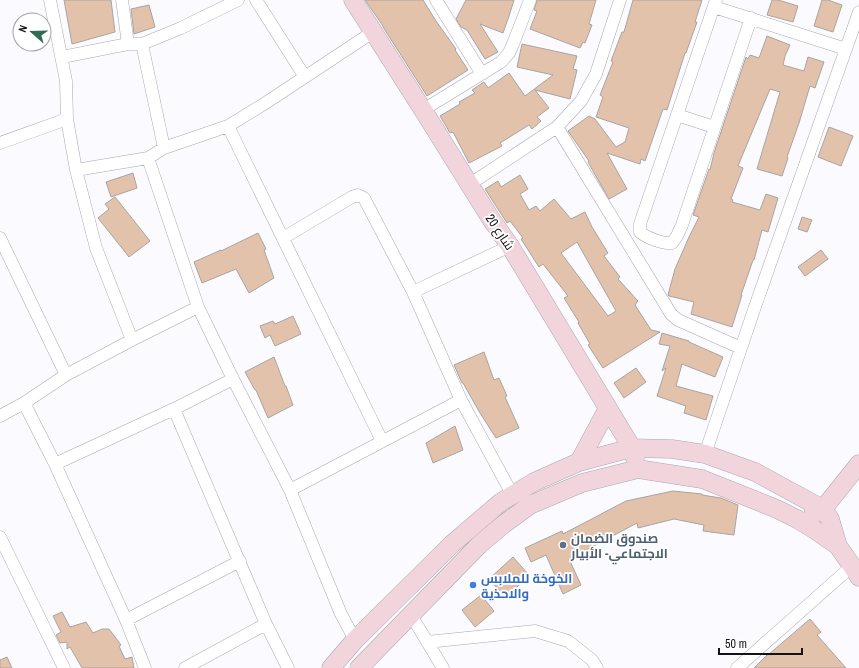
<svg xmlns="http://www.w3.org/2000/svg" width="859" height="668" font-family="'Archivo Narrow',Cairo,sans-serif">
	<rect width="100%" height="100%" fill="#fbfbff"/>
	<path fill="#e2c2ab" stroke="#a9a4a0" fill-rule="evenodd" d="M64,0H111L115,32L72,44Z
		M365,0H423L436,21L456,49L455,50L468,70L427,96L383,27V26Z
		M466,0H514L509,16L503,33L480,24L498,52L485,59L467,30L461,27L456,19Z
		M537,0H596L589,24L592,25L585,43L583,42L580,48L530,29L537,11L534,10Z
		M633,0H702L695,22H697L686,53H685L667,110L663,109L645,161L641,159L640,164L607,153L627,189L609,199L593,171L588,162L589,161L568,131L589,116L595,119L616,147L625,142L629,128L596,117L603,97L600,95L613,62L611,61L622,32H624Z
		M772,0H778L798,6L793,22L767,15Z
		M822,0H828L842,5L833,32L814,26Z
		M149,5L155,27L134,34L131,9Z
		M767,36L790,45L785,56L783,65L804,71L808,57L824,62L815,88L810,86L799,123L787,157L788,158L782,176L757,169L780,92L770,89L738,166L743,168L731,199L733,200L732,202L760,210L766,194L778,198L768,232L762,230L754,260H753L741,295H742L732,327L691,314L694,302L669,296L668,295L675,269L689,237L699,217L693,215L709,169L710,170L714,153L746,57L748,59L750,55L759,58Z
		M522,44L577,56L573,69L577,70L570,99L535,90L549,108L537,117L541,121L532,129L529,125L500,143L502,146L469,163L453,132L450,133L440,116L460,104L459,102L475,93L472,90L484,82L488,88L509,73L525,96L553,75L517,67Z
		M829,127L853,136L841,166L818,157Z
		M133,173L137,188L111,197L106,182Z
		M520,175L528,189L520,194L529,210L536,206L540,211L554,199L571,219L585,212L592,227L608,253L604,256L620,277L618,279L638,301L635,305L651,330L660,332L603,368L588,345L590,344L578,323L579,322L564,298L568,296L543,264L539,267L521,239L523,238L510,221L507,223L485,189L498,181L501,187ZM577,242L616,311L608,316L561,253Z
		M115,197L150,241L129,257L98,218L109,209L105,204Z
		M802,217L812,220L807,232L798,229Z
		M258,233L266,249L264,250L274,278L249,293L236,269L202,283L194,262L221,250V251Z
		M821,250L828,259L805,276L798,267Z
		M293,316L301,334L275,346L270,335L265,338L260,326L273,321L275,324Z
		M662,333L689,341V342L723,357L715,377L682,364L676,386L713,396L706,420L684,413L686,406L657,396L666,368L662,371L670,346L659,344Z
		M484,352L494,380L499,378L507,396L505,397L519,428L496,438L480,413L463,383H462L454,365Z
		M274,357L285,386H286L293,405L268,418L256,390H255L245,372Z
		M636,368L646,382L624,398L614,383Z
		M455,426L463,450L433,463L426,443Z
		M673,491L702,494V495L721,498L738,505L734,535L703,531L704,525L674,519L638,528L637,523L569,559L581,585L563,594L546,555L531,562L525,548L562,531L563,534L626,501Z
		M513,557L529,575L506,598L489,579Z
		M481,595L494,611L475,627L462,610Z
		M62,612L70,627L86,622L93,633L102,629H109L121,645L119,646L125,659L132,657L134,668H82L70,647L67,649V642L60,643L56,635L61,632L53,616Z
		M810,619L821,632L817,635L846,668H754L767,655H768Z
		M7,657L12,668H0V660Z"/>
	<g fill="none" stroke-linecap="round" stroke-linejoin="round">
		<g stroke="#a9a9af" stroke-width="13">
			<path id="street" d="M50,0L66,81L67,119L76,170L96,248L132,340
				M122,0L128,44
				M256,0L305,77
				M436,0L482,74
				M716,0L643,215L640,224V232C647,238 663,244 672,243L677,236L682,225L751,18
				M714,7L846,49
				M142,44L164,148
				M62,57L128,44H142L181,28L238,0
				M423,110L501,62L509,53L513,44L530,0
				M677,115L714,127
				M228,126L382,441
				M557,127L671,314L678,320L741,348
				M0,143L67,119
				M76,170L148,158
				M470,184L557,127L581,101L596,74L620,0
				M0,238L66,375
				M283,238L352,197L358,195L364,198L413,292L461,400L290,490
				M413,292L510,246
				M198,307L233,379L290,490L341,614L355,640
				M461,400L512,494
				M24,403L55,464L126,620L145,668
				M174,409L266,624L185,668
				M0,416L24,403L66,375L132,340L198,307L148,158L164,148L228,126L264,104L373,32
				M705,454L757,301L859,12
				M55,464L174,409L233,379
				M0,537L64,668
				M411,615L443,668
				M126,620L240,561
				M266,624L288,668
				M427,642L535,631L568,641L592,660L597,668
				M737,668L852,566"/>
		</g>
		<g stroke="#a9a9af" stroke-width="19">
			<path id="secondary" d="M353,0L423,110L491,219L510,246L632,448L635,458
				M579,462L608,408
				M813,514L823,509L859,464
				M331,668L355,640L452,544L501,502L534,482L579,462L632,448L672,449L705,454L755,472L823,509L830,519L838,546
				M359,668L479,545L504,524L530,505L582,483L638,469L702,479L777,509L797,519L815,530L838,546L852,566L859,577"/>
		</g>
		<use href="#street" stroke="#fff" stroke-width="12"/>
		<use href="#secondary" stroke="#f2d4dd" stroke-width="18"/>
	</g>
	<circle fill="#5c6f8a" stroke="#fff" stroke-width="1.5" cx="563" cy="545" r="4"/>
	<circle fill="#3f7fe0" stroke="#fff" stroke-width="1.5" cx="473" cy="585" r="4"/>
	<g text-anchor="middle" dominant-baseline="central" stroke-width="3.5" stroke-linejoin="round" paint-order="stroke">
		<g font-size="13" fill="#131315" stroke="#fff">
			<text transform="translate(500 232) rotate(56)">شارع 20</text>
		</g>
		<g font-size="13" font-weight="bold" fill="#4e5e75" stroke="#fff" text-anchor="start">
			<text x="571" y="538">صندوق الضمان<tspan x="571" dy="15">الاجتماعي- الأبيار</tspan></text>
		</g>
		<g font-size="13" font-weight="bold" fill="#366cbe" stroke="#fff" text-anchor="start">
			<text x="481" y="578">الخوخة للملابس<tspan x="481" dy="15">والاحذية</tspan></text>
		</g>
	</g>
	<g transform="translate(32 32) rotate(290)"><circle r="19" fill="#ffffff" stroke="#a1a1a1"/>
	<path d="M0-3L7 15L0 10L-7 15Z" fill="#2f6b55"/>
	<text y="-6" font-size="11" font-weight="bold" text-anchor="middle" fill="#131315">N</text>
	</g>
	<path d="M719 648v6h83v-6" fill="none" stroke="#131315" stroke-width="2"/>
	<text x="725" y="648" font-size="12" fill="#131315" stroke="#ffffff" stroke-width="3" paint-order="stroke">50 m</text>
</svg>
